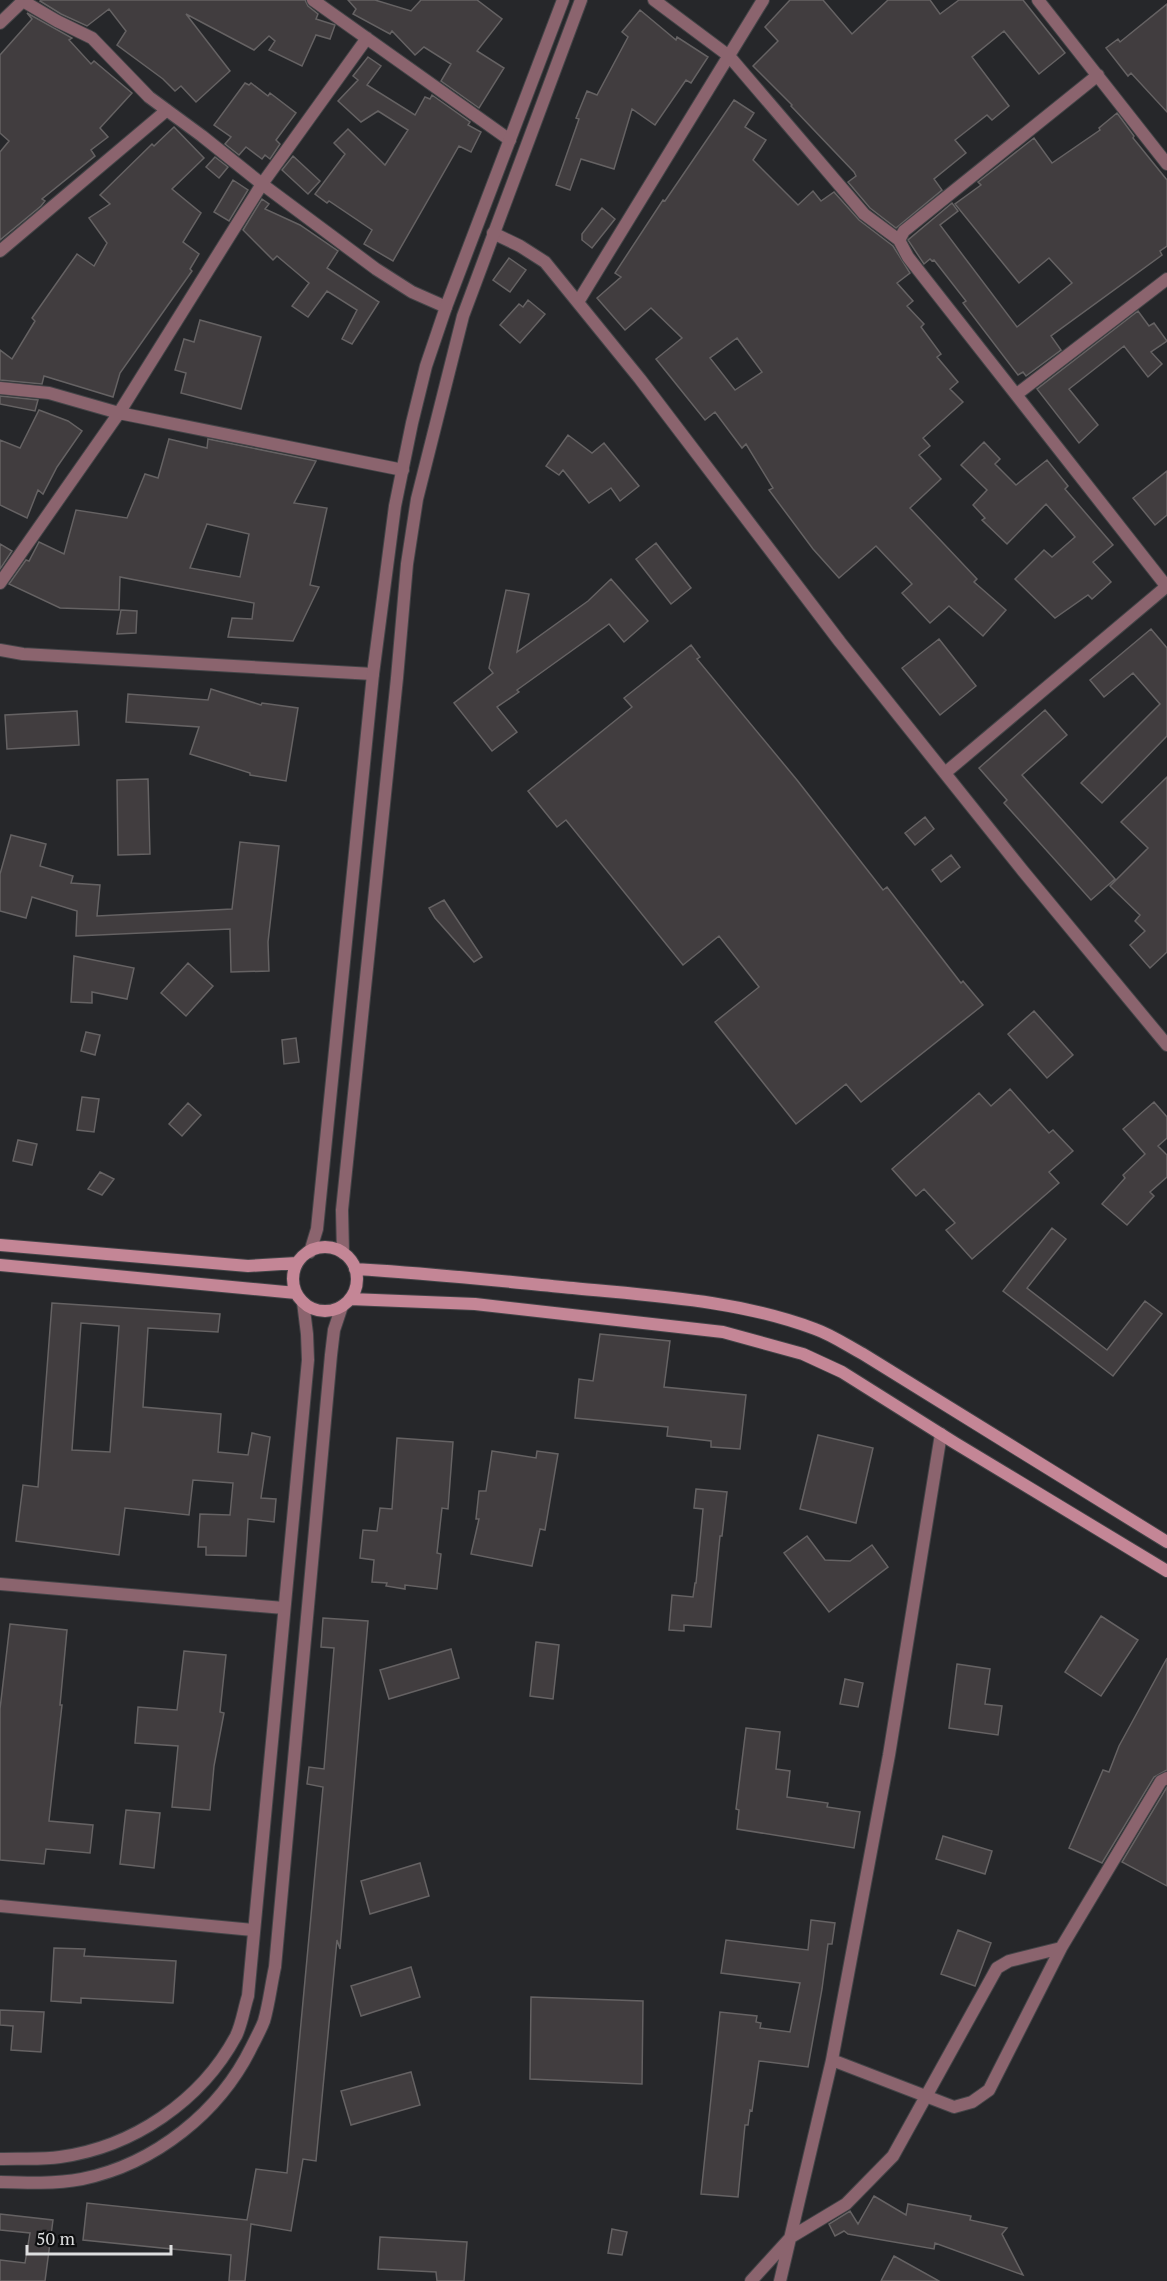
<svg xmlns="http://www.w3.org/2000/svg" width="1167" height="2281" font-family="'PT Serif',serif">
	<rect width="100%" height="100%" fill="#26272a"/>
	<path fill="#413d3f" stroke="#656263" stroke-width="1.5" fill-rule="evenodd" d="M41,0H305L308,6L318,14L316,19L335,25L330,39L316,35L302,66L269,50L275,41L269,36L254,50L186,14L230,71L196,102L181,86L175,91L163,79L117,45L126,31L109,9L87,26L61,14L40,1Z
		M348,0H375L411,11L421,0H477L502,19L477,51L504,68L479,108L441,81L451,64L424,47L415,55L392,31L390,34L353,14L356,9Z
		M790,0H823L852,34L888,0H930L940,14L959,0H1023L1065,53L1039,74L1004,31L972,57L1009,106L992,120L987,115L955,140L966,153L934,179L942,190L896,228L870,208L848,182L856,176L854,172L791,106L792,105L753,66L778,41L765,27Z
		M1167,4V112L1131,73L1128,76L1106,48L1118,39L1120,42Z
		M640,10L676,40L677,37L708,57L691,83L686,80L655,125L632,109L614,169L581,159L570,190L556,185L579,119L576,118L587,91L597,95L628,37L622,32Z
		M27,13L72,38L69,40L91,64L94,61L132,93L100,128L108,137L91,150L95,156L42,199L45,201L41,206L0,240V152L9,141L0,133V55L32,19Z
		M368,57L381,66L367,85L415,115L425,97L430,99L432,95L470,122L468,125L481,132L471,152L459,146L393,261L364,244L372,230L329,201L327,203L315,194L345,154L334,143L348,129L385,165L408,130L378,111L361,122L338,101L358,80L353,76Z
		M245,83L249,85L251,83L268,96L270,93L296,113L276,140L280,144L270,159L265,155L262,159L246,147L239,155L225,144L231,137L214,125Z
		M734,100L754,113L745,127L766,140L753,160L798,205L813,191L821,201L834,192L859,220L893,246L910,273L897,283L913,301L907,306L924,324L921,327L941,354L937,357L958,382L950,389L963,402L923,438L930,446L919,455L941,479L910,508L977,579L974,582L1006,610L983,636L949,606L930,623L902,593L912,584L876,546L839,578L813,549L769,490L773,488L746,444L742,448L715,412L705,420L656,359L682,338L651,308L625,330L597,298L621,277L615,273L663,200L665,201ZM737,338L762,372L735,390L710,358Z
		M1117,113L1134,136L1133,138L1167,180V246L1160,251L1162,255L1051,336L1061,350L1026,376L1023,372L1018,375L963,303L966,301L934,260L932,261L930,259L924,264L908,240L952,203L958,211L940,225L1017,327L1072,283L1049,258L1019,283L955,204L981,185L978,182L1034,138L1052,163L1100,130L1099,128Z
		M174,127L204,158L172,189L201,213L183,242L199,254L190,269L192,271L120,373L113,397L44,376L42,384L0,380V350L12,359L35,321L32,318L77,254L94,266L107,243L89,218L110,204L100,195L152,144L154,146Z
		M293,156L320,181L308,194L282,170Z
		M215,157L228,167L219,178L206,167Z
		M233,180L248,190L229,221L214,212Z
		M262,199L269,204L265,209L300,225L338,251L327,268L379,302L352,344L342,339L357,310L327,291L308,317L292,306L309,283L277,256L273,260L243,230Z
		M602,208L615,219L592,248L582,240V234Z
		M509,258L526,270L510,292L493,280Z
		M528,300L545,314L520,343L500,325L519,304L523,307Z
		M1138,311L1149,326L1154,323L1167,341L1151,352L1162,364L1148,377L1124,346L1069,389L1098,425L1079,443L1037,389Z
		M200,320L261,337L241,409L181,393L186,373L175,370L184,339L194,342Z
		M0,396L38,400L35,411L0,404Z
		M39,410L68,421L82,431L57,467L43,494L38,490L27,518L0,505V440L20,448Z
		M568,435L592,453L604,443L639,486L620,501L611,488L589,503L563,470L559,475L546,466Z
		M169,439L207,448L208,439L316,461L294,503L327,508L310,585L319,587L293,641L228,637L232,618L252,619L254,603L120,577L119,610L60,608L9,584L26,560L29,561L39,542L64,554L76,510L127,518L145,474L158,478ZM207,524L249,534L240,577L190,568Z
		M984,442L1000,459L995,464L1016,485L1047,460L1068,486L1065,489L1113,545L1093,562L1111,582L1092,599L1088,595L1055,618L1015,579L1044,550L1052,557L1075,537L1046,504L1007,544L982,520L985,518L973,505L987,490L961,465Z
		M1167,471V515L1155,525L1133,498Z
		M656,543L691,588L671,604L636,559Z
		M0,544L12,551L0,569Z
		M611,579L648,621L624,642L609,624L517,690L519,692L497,707L517,732L492,751L454,703L493,673L489,668L506,590L529,594L517,652L588,601Z
		M121,610L137,611L136,633L117,634Z
		M1151,629L1167,648V736L1102,803L1081,783L1160,704L1133,673L1104,697L1090,680Z
		M939,639L976,686L940,715L902,668Z
		M691,645L700,657L697,659L797,780L883,890L887,887L961,983L963,981L983,1005L861,1102L846,1084L796,1124L715,1022L759,987L719,936L683,965L566,820L557,827L528,791L632,707L624,698Z
		M211,689L261,705L262,703L298,708L286,781L250,775V773L190,754L199,727L126,722L128,694L208,700Z
		M1045,710L1067,735L1022,775L1115,879L1091,900L1004,803L1007,800L979,768Z
		M77,711L79,745L7,749L5,715Z
		M1167,777V952L1150,968L1130,945L1145,931L1135,921L1140,915L1110,886L1148,848L1121,822Z
		M148,779L150,854L118,855L117,780Z
		M925,817L934,829L915,845L905,833Z
		M11,835L46,844L40,866L73,876L71,883L100,885L97,916L232,909L240,842L279,846L268,942L269,971L231,972L230,929L76,936L77,911L32,897L26,918L0,911V874Z
		M951,855L960,867L941,882L932,870Z
		M444,900L482,957L474,962L435,918L429,908Z
		M74,956L134,968L127,999L92,992V1003L71,1002Z
		M188,963L213,986L186,1016L161,993Z
		M1034,1011L1073,1055L1047,1078L1008,1034Z
		M86,1032L100,1035L95,1055L81,1051Z
		M296,1038L299,1062L284,1064L282,1040Z
		M1010,1089L1049,1133L1053,1130L1073,1151L1049,1172L1059,1183L972,1259L946,1230L955,1223L924,1189L916,1196L892,1169L979,1093L991,1106Z
		M82,1097L99,1099L94,1132L77,1130Z
		M1154,1102L1167,1117V1138L1158,1146L1167,1155V1177L1150,1192L1154,1196L1127,1225L1102,1204L1125,1178L1123,1175L1145,1154L1123,1129Z
		M188,1103L201,1115L182,1136L169,1124Z
		M18,1140L37,1144L32,1165L13,1161Z
		M100,1172L114,1179L102,1195L88,1189Z
		M1052,1228L1066,1239L1027,1288L1107,1350L1145,1301L1162,1314L1113,1376L1003,1291Z
		M52,1303L220,1314L218,1332L148,1328L143,1407L221,1414L218,1452L248,1455L252,1433L270,1437L261,1498L276,1499L274,1522L248,1519L246,1556L206,1555V1547H198L200,1514L230,1515L233,1483L193,1480L189,1515L125,1508L119,1555L16,1541L23,1485L38,1487ZM81,1323L119,1326L110,1452L72,1450Z
		M600,1334L670,1341L664,1387L746,1395L740,1449L711,1447V1441L667,1436L668,1427L575,1418L579,1379L593,1381Z
		M818,1435L873,1448L856,1523L800,1509Z
		M397,1438L453,1442L448,1509L442,1508L437,1553L441,1554L437,1589L405,1585V1589L386,1586L387,1583L372,1582L374,1560L360,1558L363,1530L377,1531L380,1508L392,1509Z
		M492,1451L536,1458L537,1451L558,1454L545,1530L540,1529L532,1566L471,1554L479,1519H476L479,1491H486Z
		M696,1489L727,1492L722,1536H720L711,1627L684,1625V1631L669,1630L672,1595L693,1597L695,1583H696L703,1509L694,1508Z
		M807,1536L825,1560L850,1561L872,1545L888,1567L829,1612L784,1553Z
		M1101,1616L1138,1640L1101,1696L1065,1672Z
		M323,1618L368,1621L340,1949L337,1940L316,2161L303,2159L291,2231L251,2224L245,2281H229L231,2255L83,2240L87,2203L247,2220L256,2169L287,2173L323,1787L307,1784L309,1767L324,1769L334,1648L321,1647Z
		M10,1624L67,1630L60,1705H62L49,1821L93,1825L90,1853L46,1849L44,1864L0,1860V1709Z
		M536,1642L559,1645L553,1699L530,1696Z
		M451,1649L459,1678L389,1699L380,1670Z
		M184,1651L226,1655L220,1712L224,1713L214,1766L210,1810L172,1807L178,1746L135,1743L138,1707L177,1710Z
		M1167,1658V1770L1154,1777L1102,1863L1069,1848L1103,1770L1109,1772L1119,1746Z
		M957,1664L990,1669L985,1704L1002,1706L998,1735L949,1728Z
		M845,1679L863,1683L858,1707L840,1704Z
		M746,1728L780,1732L776,1769L790,1771L787,1797L828,1803L827,1807L860,1812L854,1848L737,1829L739,1810L736,1809Z
		M1167,1787V1886L1122,1862Z
		M126,1810L160,1813L154,1868L120,1864Z
		M943,1836L992,1851L985,1874L936,1859Z
		M420,1863L429,1896L370,1914L361,1881Z
		M811,1920L835,1923L832,1944H828L822,1989L808,2067L759,2061L752,2111L750,2110L748,2125H745L738,2197L701,2194L720,2012L757,2016L756,2022L761,2023L760,2028L790,2032L800,1983L721,1973L726,1940L808,1950Z
		M958,1930L991,1943L975,1986L941,1974Z
		M54,1948L85,1949L84,1956L176,1961L173,2003L81,1998V2003L51,2001Z
		M411,1967L420,1997L361,2016L351,1986Z
		M531,1997L643,2001L642,2084L530,2079Z
		M0,2010L44,2012L41,2052L11,2050L13,2026L0,2025Z
		M411,2072L420,2105L351,2125L341,2091Z
		M874,2196L906,2215L908,2204L971,2216L970,2220L1007,2228L1002,2234L1023,2275L935,2243L934,2249L848,2234L844,2231L835,2236L829,2224L850,2211L858,2224Z
		M0,2214L53,2220L45,2281H0V2260L25,2263L30,2233L0,2230Z
		M612,2229L627,2232L622,2255L608,2253Z
		M380,2237L467,2242L464,2281H437L436,2272L378,2269Z
		M894,2256L939,2281H881Z"/>
	<g fill="none" stroke-linecap="round" stroke-linejoin="round">
		<g stroke="#434447" stroke-width="14">
			<path id="minor" d="M313,0L510,140
				M654,0L729,56L864,214L899,240
				M1038,0L1167,164
				M23,1L57,21L92,38L149,97L202,136L262,184L376,269L412,292L446,307
				M0,23L24,0
				M1098,75L904,231L899,240L908,257L1167,587
				M493,233L520,246L545,262L640,379L840,642L1023,871L1167,1045
				M0,251L167,110
				M578,302L763,0
				M0,388L49,393L119,413L403,470
				M1017,394L1167,279
				M0,583L119,413L262,184L367,38
				M0,650L23,654L373,674
				M945,773L1167,586
				M0,1584L284,1608
				M0,1906L253,1930
				M832,2060L954,2107L972,2102L989,2090L1061,1948L1161,1781L1167,1778
				M751,2281L791,2237L846,2204L893,2156L997,1968L1009,1961L1061,1948
				M780,2281L832,2060L889,1755L941,1434"/>
		</g>
		<g stroke="#434447" stroke-width="14">
			<path id="tertiary" d="M310,1252L317,1229L373,674L395,506L412,423L426,366L446,307L563,0
				M343,1253L342,1210L397,678L407,564L417,499L463,316L581,0
				M0,2159C20,2158 41,2160 60,2157C133,2147 201,2101 236,2036C242,2024 244,2008 248,1996L308,1360L307,1334L303,1302
				M0,2182C27,2183 55,2184 82,2179C155,2164 220,2112 252,2046C256,2038 261,2029 264,2021C269,2004 271,1985 275,1967L331,1355L334,1330L342,1306"/>
		</g>
		<g stroke="#434447" stroke-width="14">
			<path id="secondary" d="M0,1245L248,1266L297,1263
				M293 1279a32 32 0 1 1 64 0a32 32 0 1 1-64 0Z
				M0,1265L296,1293
				M355,1269C428,1273 500,1281 573,1288C654,1296 738,1300 815,1329C832,1335 848,1346 863,1354L1167,1542
				M350,1299L475,1304L723,1332L803,1354L842,1372L955,1443L1167,1571"/>
		</g>
		<use href="#minor" stroke="#8b646e" stroke-width="12"/>
		<use href="#tertiary" stroke="#8b646e" stroke-width="12"/>
		<use href="#secondary" stroke="#c48696" stroke-width="12"/>
	</g>
	<path d="M27 2245v9h144v-9" fill="none" stroke="#dddedf" stroke-width="3"/>
	<text x="36" y="2245" font-size="18" fill="#dddedf" stroke="#0f1011" stroke-width="4.5" paint-order="stroke">50 m</text>
</svg>
